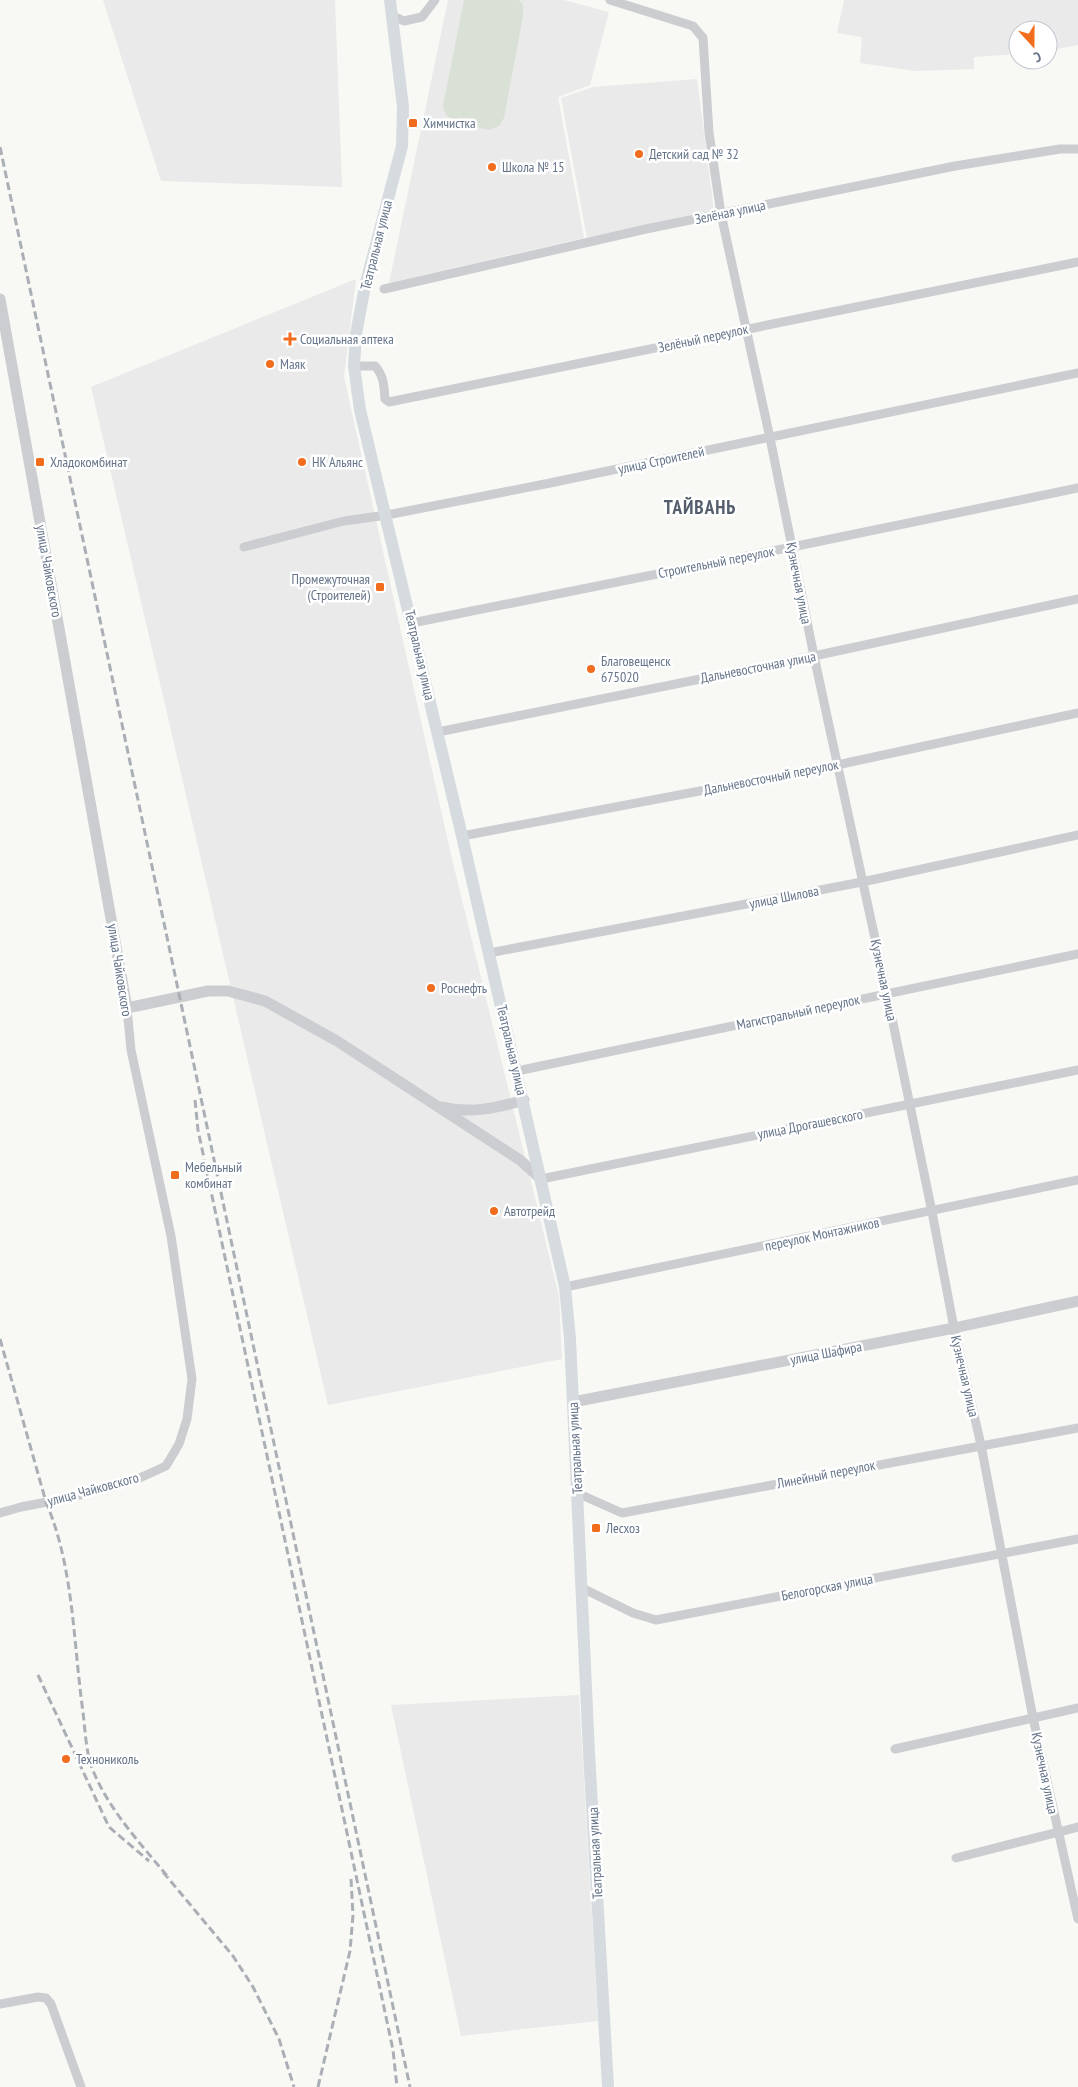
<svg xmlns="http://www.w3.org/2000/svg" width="1078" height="2087" font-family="'PT Sans Narrow',sans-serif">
	<rect width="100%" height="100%" fill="#f8f9f5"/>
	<path fill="#e9eae9" d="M103,0H335L342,187L161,181Z
		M448,0H564L609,12L590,85L558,97L584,238L389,283Z
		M844,0H1078V45L1048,51V30H1018V54L974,57V69L916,71L860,63L862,37L837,33Z
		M697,79L714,210L587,238L561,98L593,87Z
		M356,279L344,377L451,855L559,1296L562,1359L328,1405L91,387Z
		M579,1695L598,2021L461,2036L391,1705Z"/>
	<path fill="#d9e1d6" d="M464,0H519L523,5V16L504,118L499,126L489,130L455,122L446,115L443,106Z"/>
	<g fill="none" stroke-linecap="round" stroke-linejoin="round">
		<path stroke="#cbcdd1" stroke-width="9" d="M610,0L693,26L703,38L709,133L721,214L770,438L814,656L887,994L932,1212L954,1328L981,1445L1033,1718L1078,1919
			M391,15L404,21L422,17L435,0
			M384,289L646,229L955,166L1060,149H1078
			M354,366H375C384,376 384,386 385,399L389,402L1078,262
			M244,547L344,521L387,515L550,483L1078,373
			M412,623L792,547L1078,488
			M438,732L814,656L1078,599
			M462,836L837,765L1078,713
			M489,953L862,882L1078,835
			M517,1071L1078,954
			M541,1179L1078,1070
			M565,1287L1078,1180
			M577,1493L622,1513L1078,1428
			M0,1513L21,1507L73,1497L133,1481L166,1466L179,1444L187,1419L192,1379L171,1236L131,1050L127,1008
			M582,1588L633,1613L656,1620L1078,1539
			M895,1749L1078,1708
			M956,1858L1078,1827
			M0,2004L38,1997L46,1998L51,2004L81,2087"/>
		<path stroke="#cbcdd1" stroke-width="11" d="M0,299L127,1008L208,991H228L265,1001L337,1041L520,1160L541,1179
			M442,1107C470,1114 497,1108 524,1100
			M573,1402L954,1328L1078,1301"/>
		<path stroke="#d6dbe0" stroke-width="12" d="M390,0L403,107L402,146L365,286L356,334L354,366L360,410L462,836L565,1287L570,1339L589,1753L608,2087"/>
		<path stroke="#aaaeb5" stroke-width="3" stroke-dasharray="8 4" stroke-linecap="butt" d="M0,147L410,2087
			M195,1100L198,1130L393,2050L397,2087
			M0,1339L46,1502C74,1568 73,1641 83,1712C85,1728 86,1753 92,1768C108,1809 140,1843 168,1877
			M38,1675L109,1827L149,1861
			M163,1872L233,1956L253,1987L279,2039L294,2087
			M318,2087L350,1951L353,1915L351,1879"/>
	</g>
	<g fill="#f16c1d" stroke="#fff" stroke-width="2">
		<rect x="408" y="118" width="10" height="10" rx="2.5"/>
		<circle cx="639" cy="154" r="5"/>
		<circle cx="492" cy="167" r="5"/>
		<path d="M287.5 331.5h5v5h5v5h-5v5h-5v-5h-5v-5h5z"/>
		<circle cx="270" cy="364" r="5"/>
		<rect x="35" y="457" width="10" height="10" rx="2.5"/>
		<circle cx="302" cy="462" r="5"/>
		<rect x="375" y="582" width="10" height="10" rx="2.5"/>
		<circle cx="591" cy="669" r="5"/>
		<circle cx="431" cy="988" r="5"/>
		<rect x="170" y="1170" width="10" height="10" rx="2.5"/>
		<circle cx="494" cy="1211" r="5"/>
		<rect x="591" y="1523" width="10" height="10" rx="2.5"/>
		<circle cx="66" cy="1759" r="5"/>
	</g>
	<g text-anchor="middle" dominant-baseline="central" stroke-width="5" stroke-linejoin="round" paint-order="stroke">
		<g font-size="14" fill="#657489" stroke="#fff" text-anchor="start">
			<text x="423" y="123">Химчистка</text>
			<text x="649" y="154">Детский сад № 32</text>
			<text x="502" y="167">Школа № 15</text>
			<text x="300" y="339">Социальная аптека</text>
			<text x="280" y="364">Маяк</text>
			<text x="50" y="462">Хладокомбинат</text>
			<text x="312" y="462">НК Альянс</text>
			<text x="370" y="579" text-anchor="end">Промежуточная<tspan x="370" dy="16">(Строителей)</tspan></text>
			<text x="601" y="661">Благовещенск<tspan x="601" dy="16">675020</tspan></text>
			<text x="441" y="988">Роснефть</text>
			<text x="185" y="1167">Мебельный<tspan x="185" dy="16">комбинат</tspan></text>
			<text x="504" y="1211">Автотрейд</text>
			<text x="606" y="1528">Лесхоз</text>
			<text x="76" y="1759">Технониколь</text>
		</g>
		<g font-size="14" fill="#657489" stroke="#fff">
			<text transform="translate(730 212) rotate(-12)">Зелёная улица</text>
			<text transform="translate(376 245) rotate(-76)">Театральная улица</text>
			<text transform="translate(703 338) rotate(-12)">Зелёный переулок</text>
			<text transform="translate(661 460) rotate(-12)">улица Строителей</text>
			<text transform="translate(716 562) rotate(-11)">Строительный переулок</text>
			<text transform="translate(49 571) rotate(80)">улица Чайковского</text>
			<text transform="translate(799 583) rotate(79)">Кузнечная улица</text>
			<text transform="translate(420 655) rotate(77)">Театральная улица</text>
			<text transform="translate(758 667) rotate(-11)">Дальневосточная улица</text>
			<text transform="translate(771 777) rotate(-11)">Дальневосточный переулок</text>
			<text transform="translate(784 897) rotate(-11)">улица Шилова</text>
			<text transform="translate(120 970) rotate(81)">улица Чайковского</text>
			<text transform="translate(884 980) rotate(78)">Кузнечная улица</text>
			<text transform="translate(798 1012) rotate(-12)">Магистральный переулок</text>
			<text transform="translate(512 1050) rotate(77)">Театральная улица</text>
			<text transform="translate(810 1124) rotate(-11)">улица Дрогашевского</text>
			<text transform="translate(822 1234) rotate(-12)">переулок Монтажников</text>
			<text transform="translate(826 1353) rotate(-11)">улица Шафира</text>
			<text transform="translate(965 1376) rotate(77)">Кузнечная улица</text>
			<text transform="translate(575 1448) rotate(-93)">Театральная улица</text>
			<text transform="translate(826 1474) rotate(-11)">Линейный переулок</text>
			<text transform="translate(93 1489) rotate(-15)">улица Чайковского</text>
			<text transform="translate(827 1587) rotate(-11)">Белогорская улица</text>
			<text transform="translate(1045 1773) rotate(78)">Кузнечная улица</text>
			<text transform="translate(595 1853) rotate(-93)">Театральная улица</text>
		</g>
		<g font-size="19" font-weight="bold" letter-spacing="1" fill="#545e6d" stroke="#fff">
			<text x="700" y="507">ТАЙВАНЬ</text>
		</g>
	</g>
	<g transform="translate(1033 45) rotate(159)"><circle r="24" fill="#ffffff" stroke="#c1c7d0"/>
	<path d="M0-4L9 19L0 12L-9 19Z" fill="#f16c1d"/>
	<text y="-8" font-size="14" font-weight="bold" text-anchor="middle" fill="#657489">С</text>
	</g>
</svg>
